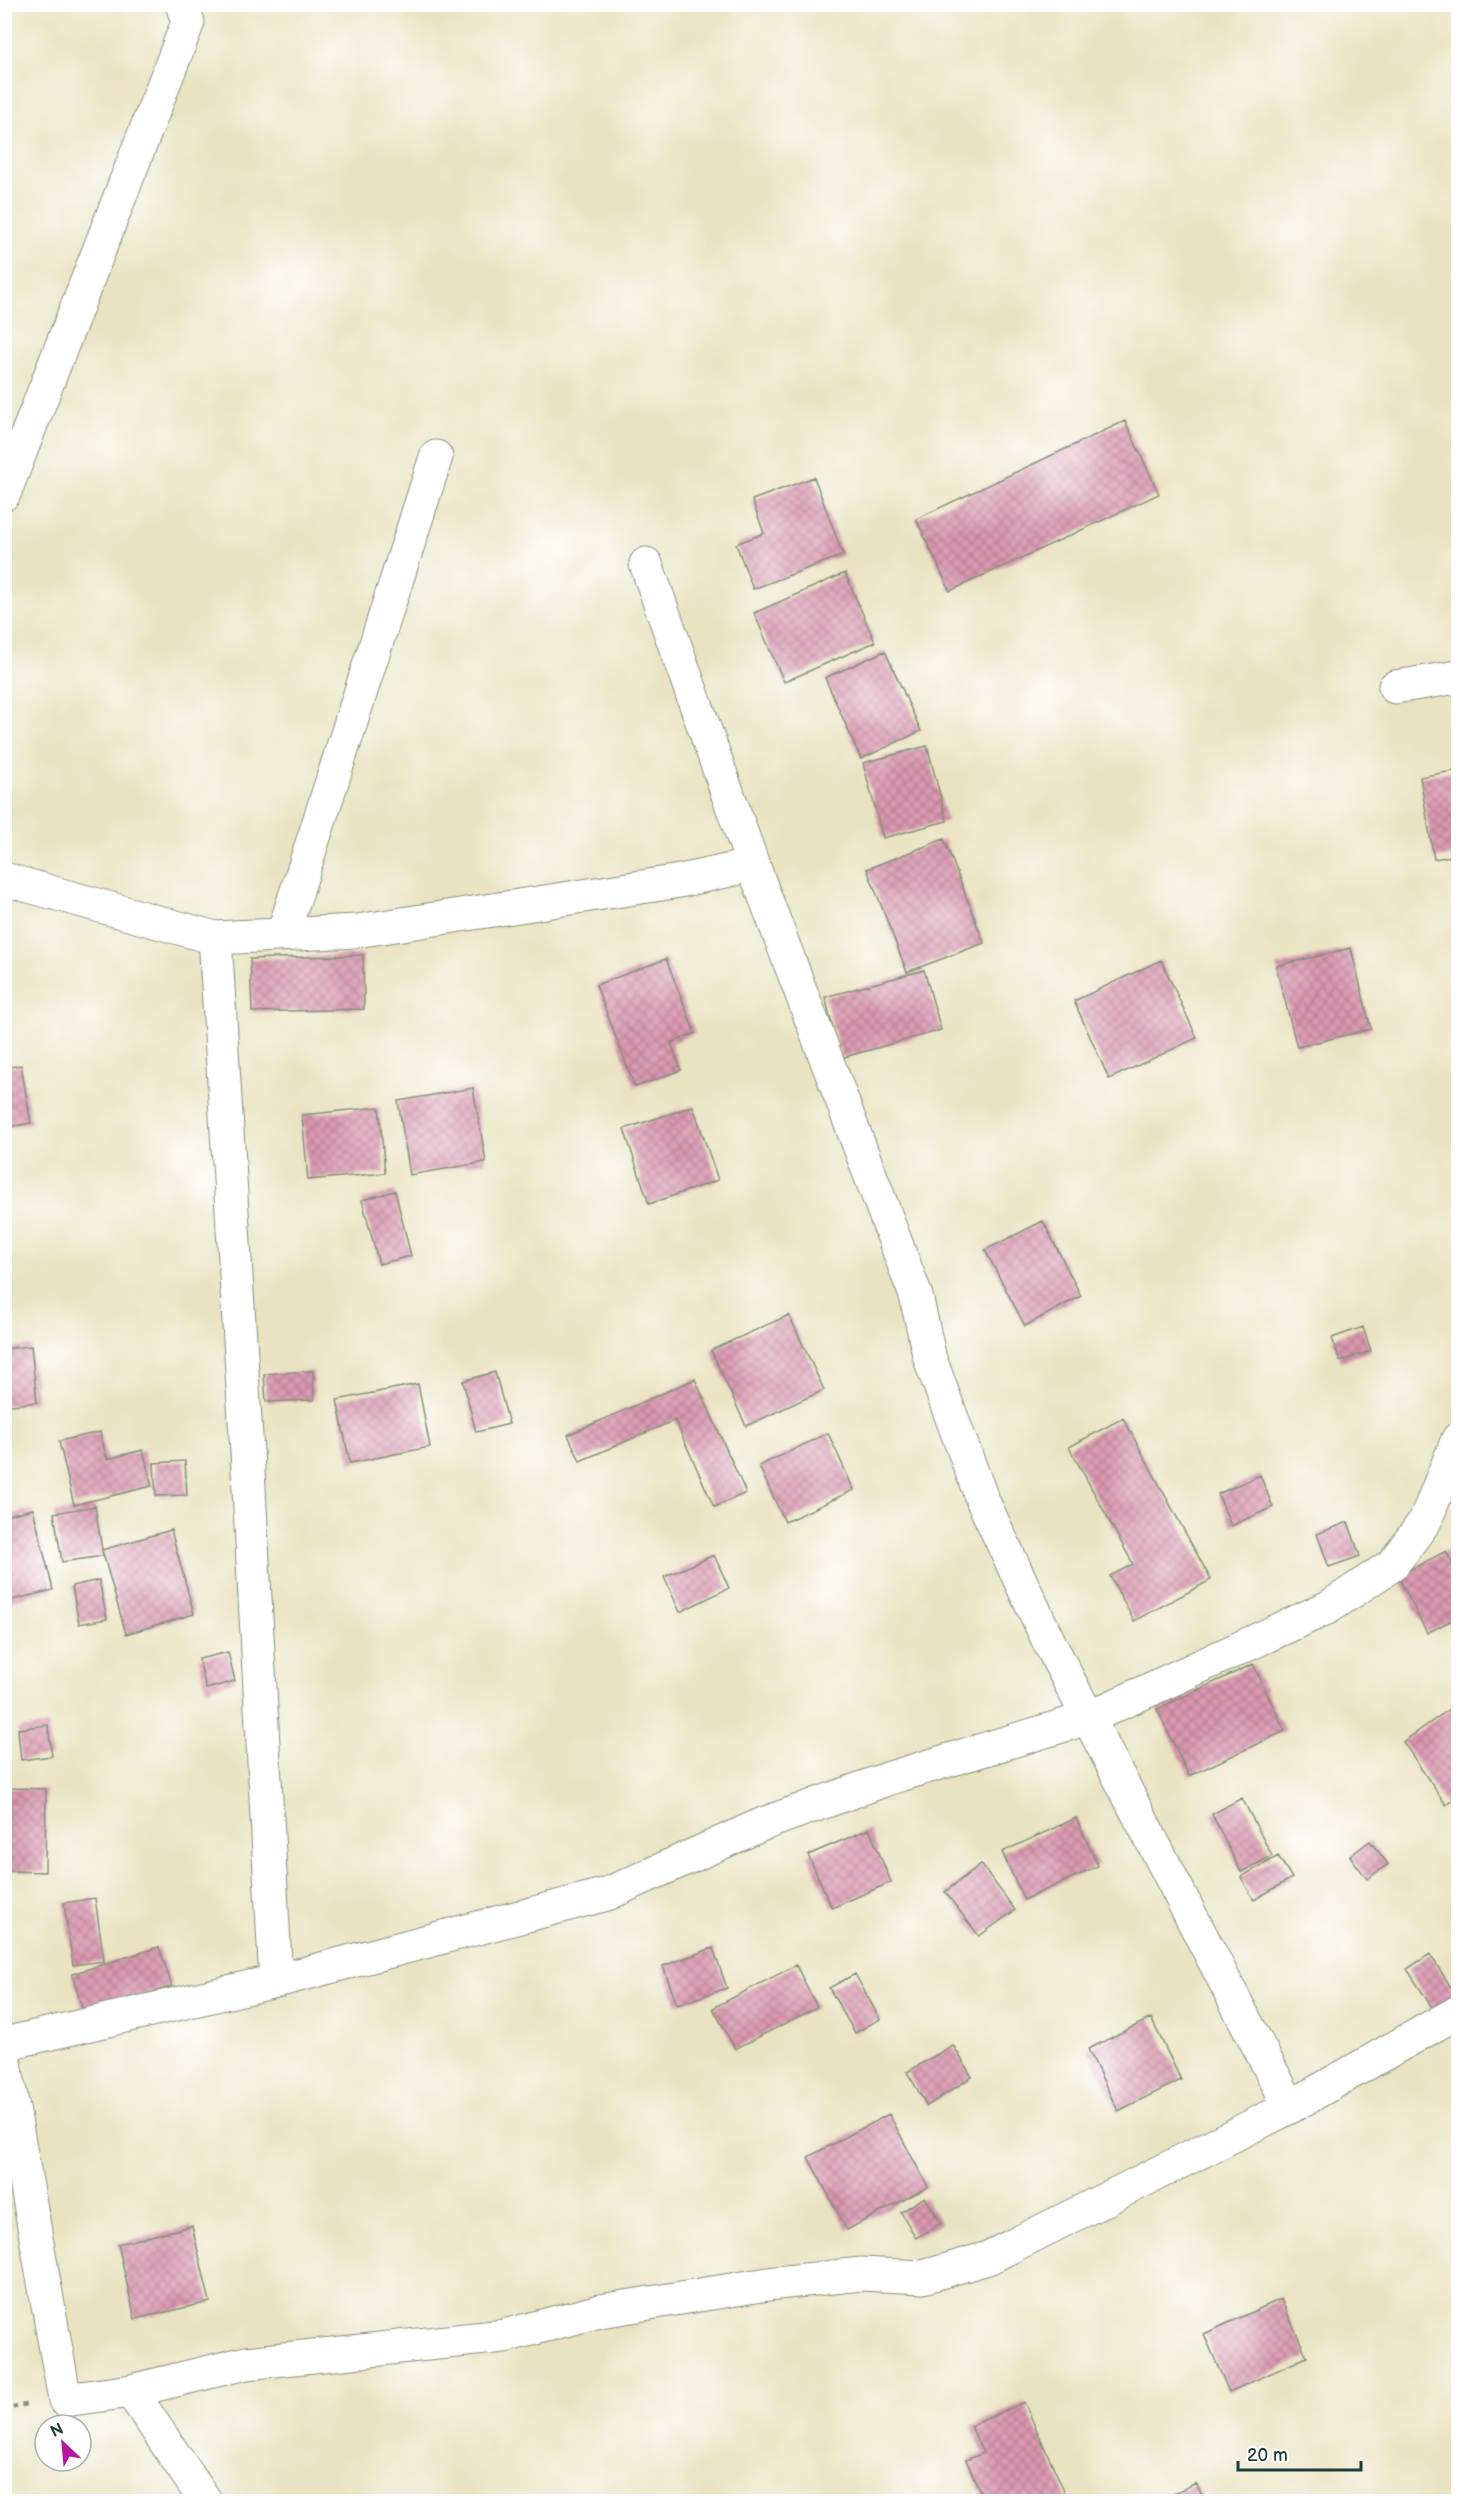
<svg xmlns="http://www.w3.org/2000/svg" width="1463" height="2506" font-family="'Balsamiq Sans',sans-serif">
	<defs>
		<pattern id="building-cross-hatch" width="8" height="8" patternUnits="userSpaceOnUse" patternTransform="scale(1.5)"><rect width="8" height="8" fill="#db98b0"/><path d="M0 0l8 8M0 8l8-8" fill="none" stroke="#b17d90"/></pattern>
	</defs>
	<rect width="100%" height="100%" fill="#fff"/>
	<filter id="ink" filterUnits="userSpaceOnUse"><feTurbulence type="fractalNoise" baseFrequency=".0167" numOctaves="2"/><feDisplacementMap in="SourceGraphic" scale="12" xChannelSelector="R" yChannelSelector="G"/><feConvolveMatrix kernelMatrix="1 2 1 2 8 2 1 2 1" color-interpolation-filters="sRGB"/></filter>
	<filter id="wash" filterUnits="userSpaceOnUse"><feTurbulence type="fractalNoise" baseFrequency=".008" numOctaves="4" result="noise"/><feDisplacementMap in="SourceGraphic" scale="24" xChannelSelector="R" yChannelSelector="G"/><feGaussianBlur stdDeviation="1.35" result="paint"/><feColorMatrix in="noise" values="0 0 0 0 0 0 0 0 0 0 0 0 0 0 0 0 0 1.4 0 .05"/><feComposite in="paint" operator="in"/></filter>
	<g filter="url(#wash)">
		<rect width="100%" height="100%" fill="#eae3c2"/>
		<g id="blocks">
			<path fill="url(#building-cross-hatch)" d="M1125,421L1159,494L950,591L916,519Z
				M814,477L843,555L753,589L736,544L764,533L752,500Z
				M845,573L875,642L784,682L754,613Z
				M885,651L921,731L861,759L825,678Z
				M927,746L947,821L883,838L863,763Z
				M1458,770V855L1434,859L1420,777Z
				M944,839L984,943L907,972L867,869Z
				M1351,948L1371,1029L1297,1047L1276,966Z
				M363,955L364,1009L252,1012L250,959Z
				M666,959L695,1033L671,1043L681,1070L635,1087L596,985Z
				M1161,960L1197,1038L1109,1079L1074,1001Z
				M924,970L941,1030L841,1058L825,997Z
				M21,1065L31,1123L4,1128V1068Z
				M473,1088L486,1162L410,1175L398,1101Z
				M693,1106L718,1180L649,1204L624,1129Z
				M379,1107L385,1173L308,1180L302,1115Z
				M395,1191L411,1256L379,1264L362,1200Z
				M1043,1221L1081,1296L1025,1326L985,1250Z
				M789,1315L824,1390L746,1426L711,1350Z
				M1363,1327L1371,1351L1340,1361L1332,1338Z
				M31,1346L37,1402L4,1406V1349Z
				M313,1371L314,1400L266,1402L264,1374Z
				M495,1372L509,1424L476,1432L463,1381Z
				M695,1379L746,1493L714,1507L675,1420L580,1461L568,1435Z
				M418,1384L430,1447L350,1463L337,1400Z
				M1123,1418L1211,1580L1134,1621L1110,1576L1133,1564L1069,1447Z
				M100,1432L107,1459L143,1450L152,1486L74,1505L59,1441Z
				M828,1433L854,1490L785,1522L759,1466Z
				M185,1461L187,1495L156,1496L154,1463Z
				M1260,1475L1273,1507L1231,1526L1218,1494Z
				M95,1506L103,1556L62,1562L54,1513Z
				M33,1509L53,1590L4,1602V1516Z
				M1348,1522L1360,1556L1329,1567L1317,1534Z
				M171,1530L194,1614L126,1634L102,1550Z
				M1446,1551L1458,1574V1617L1427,1633L1398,1576Z
				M714,1555L729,1588L680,1612L664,1577Z
				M99,1580L107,1619L79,1624L72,1586Z
				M228,1652L235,1681L206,1689L199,1659Z
				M1253,1664L1285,1731L1189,1776L1157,1709Z
				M1458,1703V1796L1446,1805L1403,1742Z
				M48,1725L52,1756L21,1760L18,1729Z
				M5,1788L46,1789L45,1872L5,1871Z
				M1242,1798L1272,1856L1241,1872L1212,1814Z
				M1076,1818L1098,1866L1024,1900L1002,1852Z
				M869,1829L891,1882L832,1908L808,1855Z
				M1370,1841L1388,1864L1367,1879L1350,1856Z
				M1278,1856L1292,1878L1254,1900L1241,1877Z
				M981,1864L1015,1910L979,1936L945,1892Z
				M95,1898L104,1961L73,1965L64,1903Z
				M159,1947L172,1986L84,2014L72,1974Z
				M713,1948L727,1988L677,2005L663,1966Z
				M1430,1954L1457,1997L1435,2012L1407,1969Z
				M796,1965L817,2007L735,2049L713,2008Z
				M855,1974L880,2019L855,2033L829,1988Z
				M1151,2018L1181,2080L1118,2111L1088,2049Z
				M953,2045L972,2077L927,2106L907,2072Z
				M889,2114L928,2187L847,2230L808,2157Z
				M925,2197L941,2223L916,2238L901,2212Z
				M192,2226L210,2302L135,2319L118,2244Z
				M1281,2299L1307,2357L1229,2392L1204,2334Z
				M1024,2402L1067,2497L1058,2502H985L966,2460L983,2453L971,2426Z
				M1196,2483L1205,2502H1176L1173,2494Z"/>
		</g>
	</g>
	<g filter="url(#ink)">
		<use href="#blocks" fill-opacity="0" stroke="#84907b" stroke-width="1.5"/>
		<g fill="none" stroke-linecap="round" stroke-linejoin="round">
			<g stroke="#84907b" stroke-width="35">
				<path id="street" d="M4,494L188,22L182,4
					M646,564L753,865L916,1296L930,1359L982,1499L1050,1644L1290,2107
					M1395,687L1458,677
					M4,879L215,938L357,931L680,881L753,865
					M283,934L436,457
					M215,938L247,1452L276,1981
					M4,2044L276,1981L607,1894L763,1824L890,1778L1088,1718L1329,1607L1392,1565L1425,1521L1458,1439
					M4,2058L65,2400L131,2391L246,2363L504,2336L600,2311L768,2284L861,2274L923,2277L988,2258L1290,2107L1458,2012
					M131,2391L206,2502"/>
			</g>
			<path stroke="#84907b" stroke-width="4" stroke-dasharray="4.5 4.5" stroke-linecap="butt" d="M4,2410L27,2404"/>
			<use href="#street" stroke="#fff" stroke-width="33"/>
		</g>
	</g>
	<rect width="1463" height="2506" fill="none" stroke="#fff" stroke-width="24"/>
	<g transform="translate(63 2443) rotate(334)"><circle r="28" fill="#ffffff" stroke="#a5b1ae" stroke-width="1.5"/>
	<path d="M0-4.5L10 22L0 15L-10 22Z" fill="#b5179e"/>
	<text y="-9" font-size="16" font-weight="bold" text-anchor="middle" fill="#1f3d34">N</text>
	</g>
	<path d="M1238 2461v9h123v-9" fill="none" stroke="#1f3d34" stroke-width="3"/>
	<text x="1247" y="2461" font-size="18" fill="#1f3d34" stroke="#ffffff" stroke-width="4.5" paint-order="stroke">20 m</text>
</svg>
